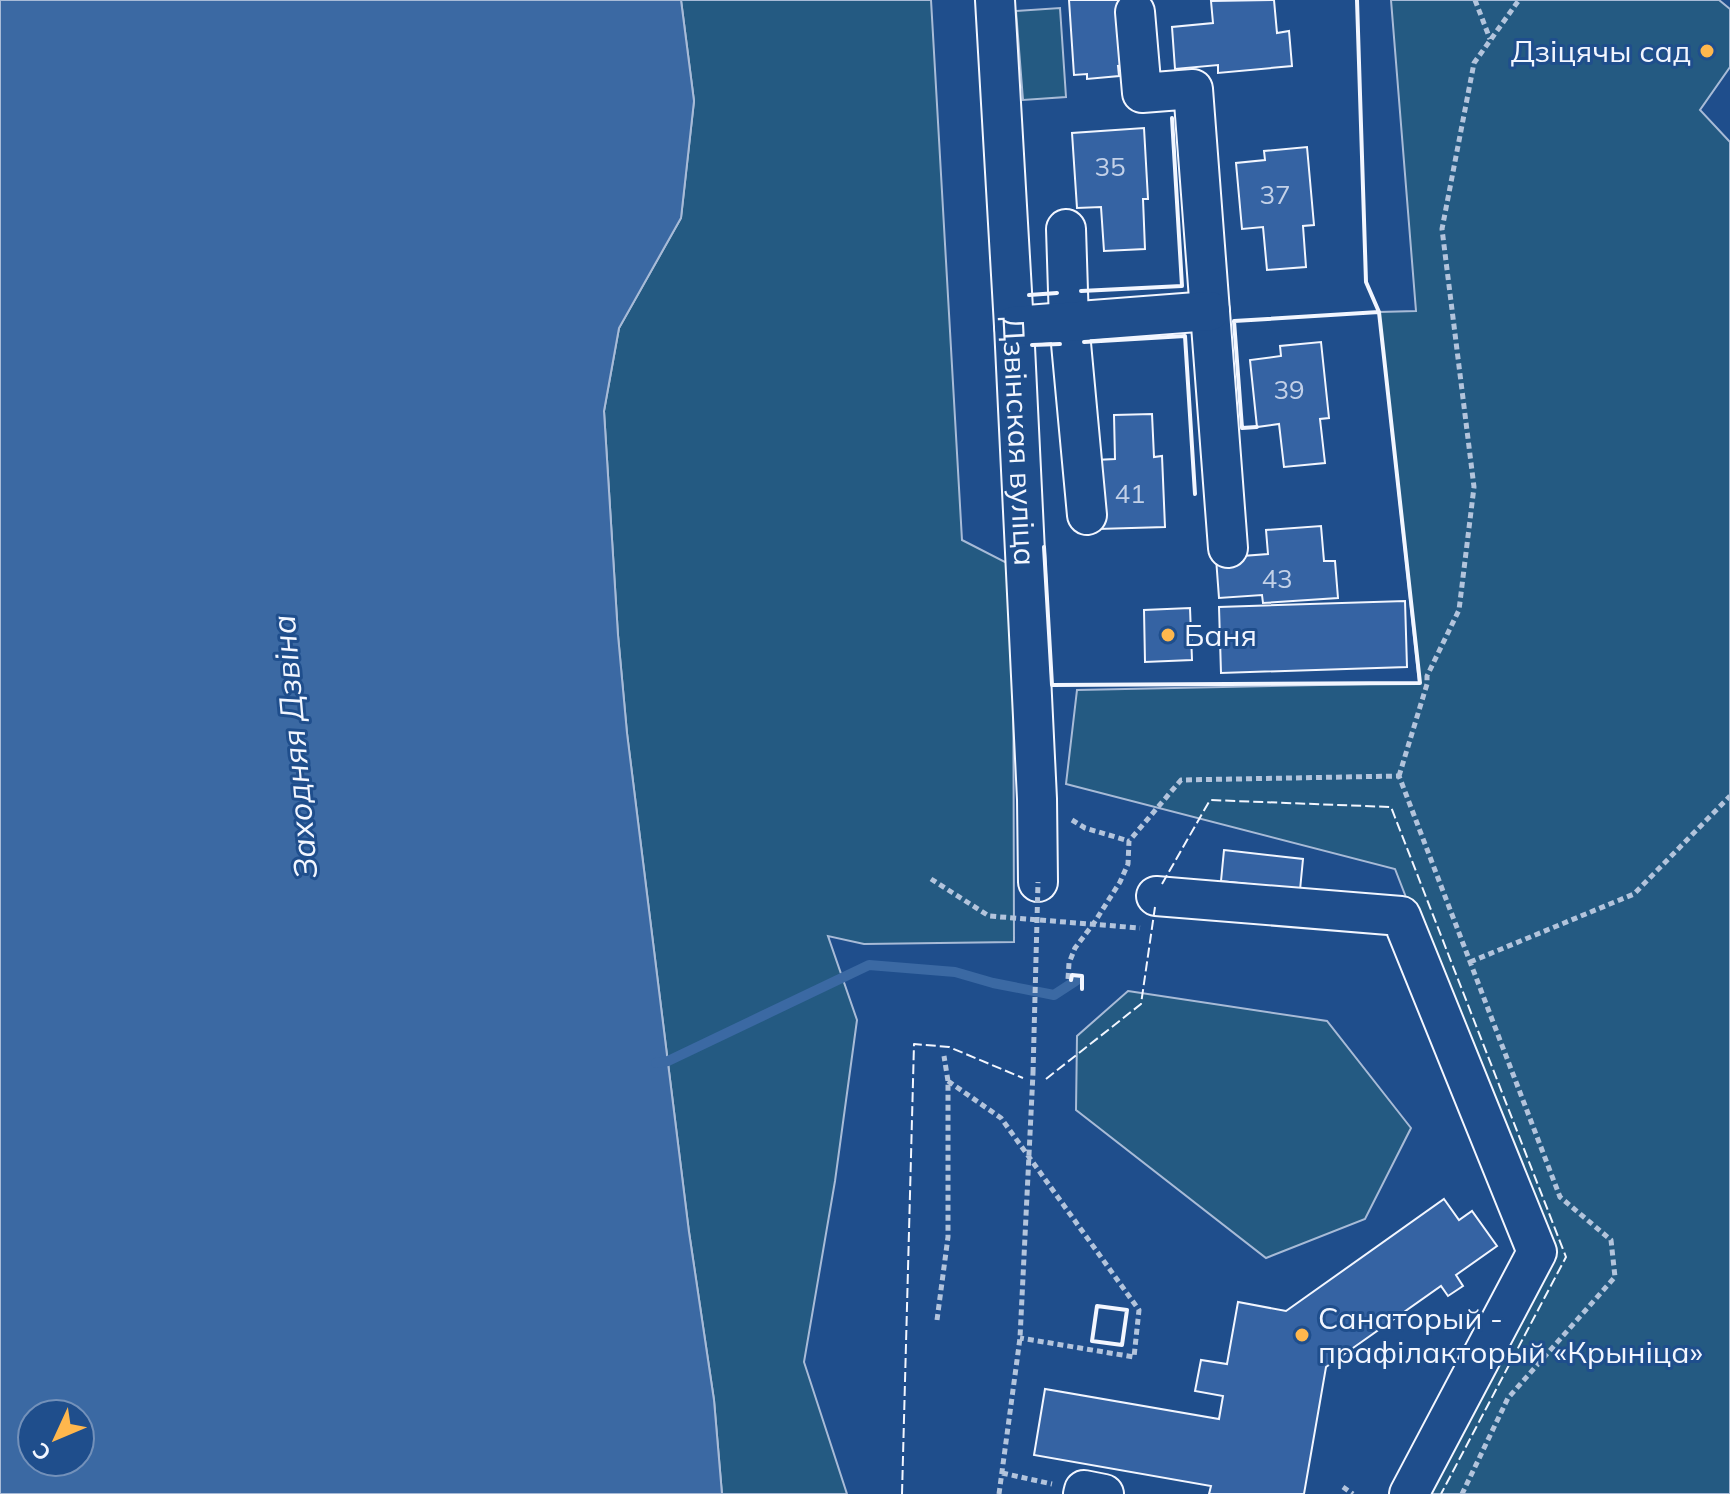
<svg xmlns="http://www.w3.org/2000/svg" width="1730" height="1494" font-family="Mulish,sans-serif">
	<rect width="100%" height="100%" fill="#1f4e8c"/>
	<path fill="#245a82" stroke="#a8bbd7" stroke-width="2" d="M681,0H931L962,540L1013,566L1014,942L864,944L828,936L857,1020L835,1181L804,1362L847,1494H722L714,1400L689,1232L627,733L618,635L604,411L619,328L681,218L694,101Z
		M1391,0H1719L1730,9V67L1700,110L1730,142V1494H1426L1549,1265L1395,869L1066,784L1077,690L1419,683L1379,312L1416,311Z
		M1060,8L1066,97L1023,100L1016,11Z
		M1128,991L1327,1021L1411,1128L1365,1219L1266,1258L1076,1110L1077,1036Z"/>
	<path fill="#3b69a3" stroke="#a8bbd7" stroke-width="2" fill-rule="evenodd" d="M0,0H681L694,101L681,218L619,328L604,411L618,635L627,733L689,1232L714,1400L722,1494H0ZM32,1414H80V1462H32Z"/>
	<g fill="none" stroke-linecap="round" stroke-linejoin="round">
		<path stroke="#3b69a3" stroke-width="10" d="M656,1063L668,1061L869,965L955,972L993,983L1054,995L1077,980"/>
	</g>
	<path fill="#3563a3" stroke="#f2f6ff" stroke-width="2" d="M1069,0H1132L1136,65L1118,66L1119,76L1087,79V74L1074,75Z
		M1274,0L1277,33L1289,31L1292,66L1218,73V65L1175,69L1172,27L1213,23L1211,1Z
		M1144,128L1148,199H1143L1145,249L1104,251L1101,207L1077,208L1072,133Z
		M1307,147L1314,225L1303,226L1306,267L1267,270L1263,227L1242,229L1236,163L1265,160L1264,151Z
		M1321,342L1329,418L1320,419L1325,463L1284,467L1279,424L1257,427L1250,360L1281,356L1280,346Z
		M1152,414L1154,457L1162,456L1165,527L1098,529L1095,460L1115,459L1114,415Z
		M1321,526L1324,561H1335L1338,598L1263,603L1262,595L1219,598L1216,558L1268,554L1266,530Z
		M1405,601L1407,667L1221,673L1219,607Z
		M1190,608L1192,660L1145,662L1144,610Z
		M1224,850L1303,859L1300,890L1221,881Z
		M1444,1199L1459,1220L1472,1211L1497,1246L1456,1275L1463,1286L1448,1296L1441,1286L1326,1367L1304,1494H1209L1211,1486L1034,1455L1045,1389L1219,1419L1223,1396L1195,1391L1201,1360L1227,1364L1238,1302L1286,1311Z"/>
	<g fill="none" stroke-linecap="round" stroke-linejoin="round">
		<g stroke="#f2f6ff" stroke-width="42">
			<g id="minor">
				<path id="s1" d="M995,0L1014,326L1037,799L1038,882"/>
				<path d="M1135,12L1142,93L1193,89L1228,548"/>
				<path d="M1066,229L1069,322L1087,515"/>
				<path d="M1014,326L1210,311"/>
				<path d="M1156,896L1401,916L1537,1252L1409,1494"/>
				<path d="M1083,1494L1084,1490L1104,1494"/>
			</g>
		</g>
		<path stroke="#b3c4dc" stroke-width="5" stroke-dasharray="6 4" stroke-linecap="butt" d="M1475,0L1490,39
			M1399,776L1427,684V676L1459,610L1474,487L1442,229L1474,63L1519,0
			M1072,820L1085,828L1129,841
			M931,879L989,916L1140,928
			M1470,962L1634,894L1730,796
			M1068,979L1069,963L1075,948L1094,923L1120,882L1128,864L1129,841L1181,780L1399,776L1560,1197L1611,1240L1615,1277L1508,1398L1462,1494
			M948,1081L1001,1118L1139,1310L1134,1357L1020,1338
			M937,1320L948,1237V1081L944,1056
			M1002,1473L1052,1484
			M1343,1487L1353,1494
			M999,1494L1020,1338L1033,1073"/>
		<use href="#minor" stroke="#1f4e8c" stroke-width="38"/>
		<path stroke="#b3c4dc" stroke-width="5" stroke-dasharray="6 4" stroke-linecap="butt" d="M1033,1073L1038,882"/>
		<path stroke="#f2f6ff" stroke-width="2" stroke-dasharray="10 4" stroke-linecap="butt" d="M1162,884L1210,800L1391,807L1566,1257L1441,1494
			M1046,1079L1141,1004L1155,907
			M902,1494L914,1044L949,1047L1023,1078"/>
		<path stroke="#f2f6ff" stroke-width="4" d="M1081,291L1182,286L1172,118
			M1029,295L1057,293
			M1084,342L1185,336L1195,494
			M1032,345L1060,344
			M1257,427L1242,428L1234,321L1379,312
			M1044,547L1052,685L1420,683L1379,312L1366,282L1357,0
			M1071,980L1072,975L1082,976V989
			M1097,1306L1127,1310L1122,1345L1092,1341Z"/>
	</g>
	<g fill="#ffb74d" stroke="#1f4e8c" stroke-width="3">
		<circle cx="1707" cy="51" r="8"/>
		<circle cx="1168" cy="635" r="8"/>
		<circle cx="1302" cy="1335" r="8"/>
	</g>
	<g text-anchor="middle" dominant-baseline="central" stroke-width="6" stroke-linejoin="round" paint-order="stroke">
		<g font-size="26" fill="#c3d1e8">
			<text x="1110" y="166">35</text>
			<text x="1275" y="194">37</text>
			<text x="1289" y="389">39</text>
			<text x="1130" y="493">41</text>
			<text x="1277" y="578">43</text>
		</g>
		<g font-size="30" fill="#f2f6ff" stroke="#1f4e8c" text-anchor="start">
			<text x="1691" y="51" text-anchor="end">Дзіцячы сад</text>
			<text x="1184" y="635">Баня</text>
			<text x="1318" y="1318">Санаторый -<tspan x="1318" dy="34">прафілакторый «Крыніца»</tspan></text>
		</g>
		<g font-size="30" fill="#f2f6ff" stroke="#1f4e8c">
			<text stroke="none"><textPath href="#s1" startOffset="442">Дзвінская вуліца</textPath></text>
		</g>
		<g font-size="32" font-style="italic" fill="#f2f6ff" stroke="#1f4e8c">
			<text transform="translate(294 747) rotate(-95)">Заходняя Дзвіна</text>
		</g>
	</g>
	<g transform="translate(56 1438) rotate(226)"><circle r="38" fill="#1f4e8c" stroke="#7391ba" stroke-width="2"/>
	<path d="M0-6L14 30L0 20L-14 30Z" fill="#ffb74d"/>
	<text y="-12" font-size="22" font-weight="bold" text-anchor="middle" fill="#f2f6ff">С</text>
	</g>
</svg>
